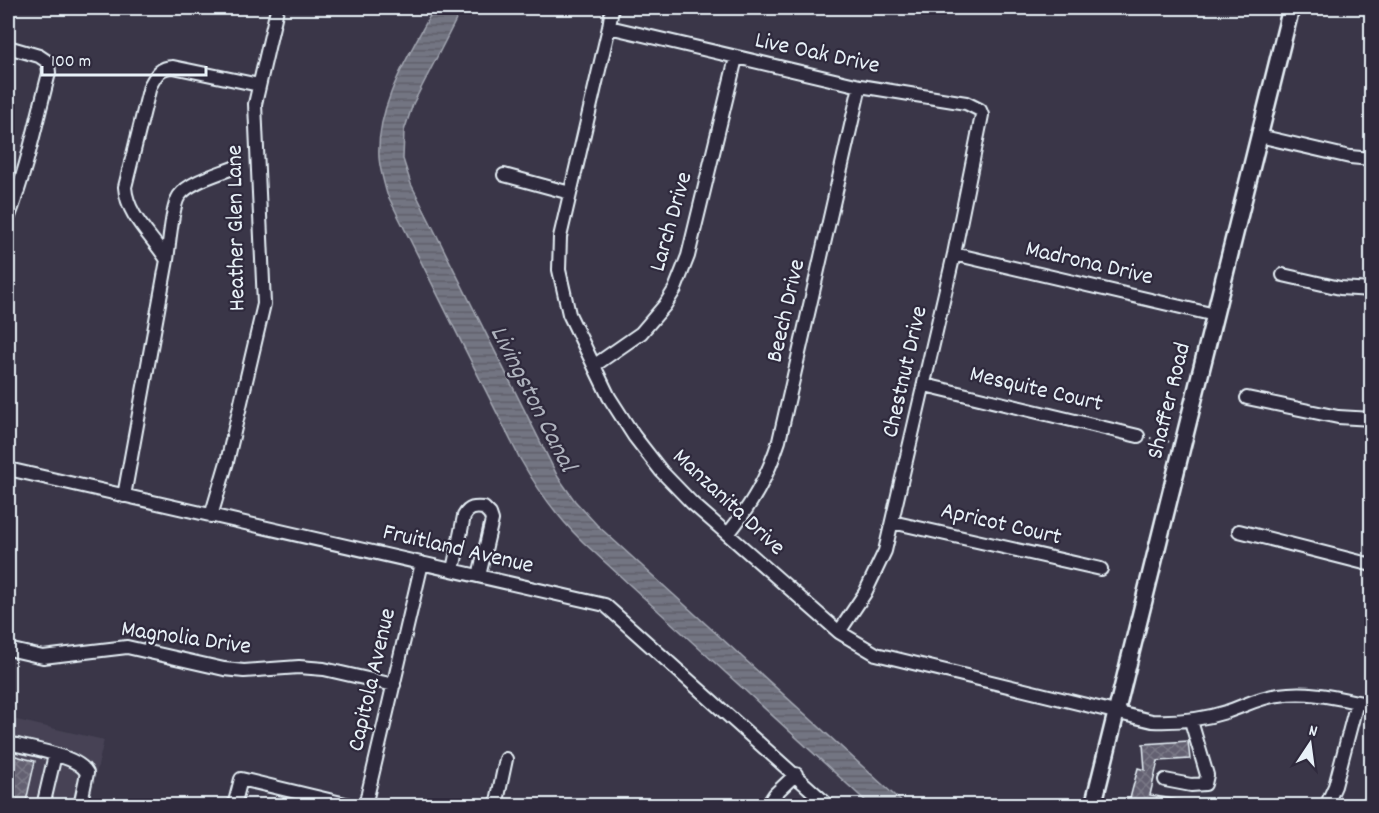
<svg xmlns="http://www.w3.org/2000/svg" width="1379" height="813" font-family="Dekko,sans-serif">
	<defs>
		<pattern id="water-rules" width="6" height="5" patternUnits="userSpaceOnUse" patternTransform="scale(1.5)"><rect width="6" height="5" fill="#737482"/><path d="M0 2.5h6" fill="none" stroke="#5f6069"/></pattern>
		<pattern id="building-cross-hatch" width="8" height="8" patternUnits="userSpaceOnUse" patternTransform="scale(1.5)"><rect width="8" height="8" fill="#636171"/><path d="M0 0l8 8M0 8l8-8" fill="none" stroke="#797886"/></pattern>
	</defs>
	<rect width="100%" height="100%" fill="#3a3648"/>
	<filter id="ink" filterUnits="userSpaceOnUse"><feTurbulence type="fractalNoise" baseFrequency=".0167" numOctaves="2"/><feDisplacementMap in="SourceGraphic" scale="12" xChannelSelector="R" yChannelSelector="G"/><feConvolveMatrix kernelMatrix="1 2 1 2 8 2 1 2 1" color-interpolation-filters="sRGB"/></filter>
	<g filter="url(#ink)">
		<path fill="#464354" d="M8,718L104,740L89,805L8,806Z"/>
		<path fill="url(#water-rules)" stroke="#a2a6b1" stroke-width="1.5" d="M434,8H462L413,104L404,131L403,159L411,184L558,477L575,501L597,525L905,805H870L583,542C556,516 537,489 519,457L387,194C384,183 380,170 379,158C376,104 410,54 434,8Z"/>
		<path fill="url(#building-cross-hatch)" stroke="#e8f1f8" stroke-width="1.5" d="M1188,741L1190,759L1158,761L1150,795L1183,801V806H1128L1138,768L1145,770L1143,744Z
			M8,754L35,761L25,806H8Z"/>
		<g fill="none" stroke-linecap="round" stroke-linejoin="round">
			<g stroke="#e8f1f8" stroke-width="16">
				<path id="minor" d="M612,8L609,27L560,237L559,270L569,314L609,397L634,436L662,472L692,503L839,632L876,654L1152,721C1178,722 1201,720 1226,712C1244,706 1260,697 1279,695C1311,690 1341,699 1372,705
					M609,27L860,86L966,103L980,110L982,115L954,254L885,551L865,593L839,632
					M8,47L39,56L48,62L49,73C36,123 26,172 8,219
					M1259,136L1350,157L1372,159
					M504,175L570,193
					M954,254L1215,315
					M167,260C169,246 172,206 179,196C189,182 218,174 233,168
					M1283,275L1340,288L1372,290
					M595,365L641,333L665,305L675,289L688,256L736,58
					M925,385L1138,436
					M1247,398L1338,417L1372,419
					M8,469L605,605L829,806
					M124,496L167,260C152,236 127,216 125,187L150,86C156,75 160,67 173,67L259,85
					M211,516L227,462L264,304L255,104L277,9
					M892,522L1101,569
					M1239,531L1372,565
					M728,534C752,504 767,478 779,441L860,86
					M453,570L464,516C469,507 475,507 484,508L490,514L492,520L479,576
					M8,649L43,657L127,647L224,669L244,671L299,667L324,669L394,685
					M8,743C27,748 78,755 87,773L80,806
					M1165,780L1191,785L1205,784L1207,775L1191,721
					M43,806L55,755
					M234,806L241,779L354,806
					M365,806L422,563
					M496,806L506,759
					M767,806L775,794L796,774
					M1326,806L1335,786L1357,702"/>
			</g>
			<g stroke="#e8f1f8" stroke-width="20">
				<path id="major" d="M1093,806L1291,8"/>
			</g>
			<path stroke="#e8f1f8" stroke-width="2" stroke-dasharray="1.5 4.5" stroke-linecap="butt" d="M1150,438L1171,442"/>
			<use href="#minor" stroke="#2f2a3d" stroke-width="12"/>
			<use href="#major" stroke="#2f2a3d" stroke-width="15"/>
		</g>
	</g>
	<g text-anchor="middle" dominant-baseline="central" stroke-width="4.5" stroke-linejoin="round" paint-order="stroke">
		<g font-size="24" fill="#e8f1f8" stroke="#2f2a3d">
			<text transform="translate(817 54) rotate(12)">Live Oak Drive</text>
			<text transform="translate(672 222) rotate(-74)">Larch Drive</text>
			<text transform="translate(237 228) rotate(-91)">Heather Glen Lane</text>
			<text transform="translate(1089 264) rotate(13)">Madrona Drive</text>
			<text transform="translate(787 311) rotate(-77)">Beech Drive</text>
			<text transform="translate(906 372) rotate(-77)">Chestnut Drive</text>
			<text transform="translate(1036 390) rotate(13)">Mesquite Court</text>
			<text transform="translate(1170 401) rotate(-76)">Shaffer Road</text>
			<text transform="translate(728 503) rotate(43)">Manzanita Drive</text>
			<text transform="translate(1001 525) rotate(13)">Apricot Court</text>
			<text transform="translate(458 550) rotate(13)">Fruitland Avenue</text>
			<text transform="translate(186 639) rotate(8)">Magnolia Drive</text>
			<text transform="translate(373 680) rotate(-77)">Capitola Avenue</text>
		</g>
		<g font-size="26" font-style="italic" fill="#aeb2bd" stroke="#2f2a3d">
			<text transform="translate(532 399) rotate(63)">Livingston Canal</text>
		</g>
	</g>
	<rect width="1379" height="813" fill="none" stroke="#2f2a3d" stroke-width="30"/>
	<rect x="15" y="15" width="1349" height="783" fill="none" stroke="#e8f1f8" stroke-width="2" filter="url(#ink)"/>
	<g transform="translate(1310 744) rotate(13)" stroke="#2f2a3d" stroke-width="4.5" paint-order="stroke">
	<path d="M0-4.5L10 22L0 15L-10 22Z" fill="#e8f1f8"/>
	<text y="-9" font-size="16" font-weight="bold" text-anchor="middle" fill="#e8f1f8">N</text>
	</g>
	<path d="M42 66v9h164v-9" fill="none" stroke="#e8f1f8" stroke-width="3"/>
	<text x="51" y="66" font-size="18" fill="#e8f1f8" stroke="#2f2a3d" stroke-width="4.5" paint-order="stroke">100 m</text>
</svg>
